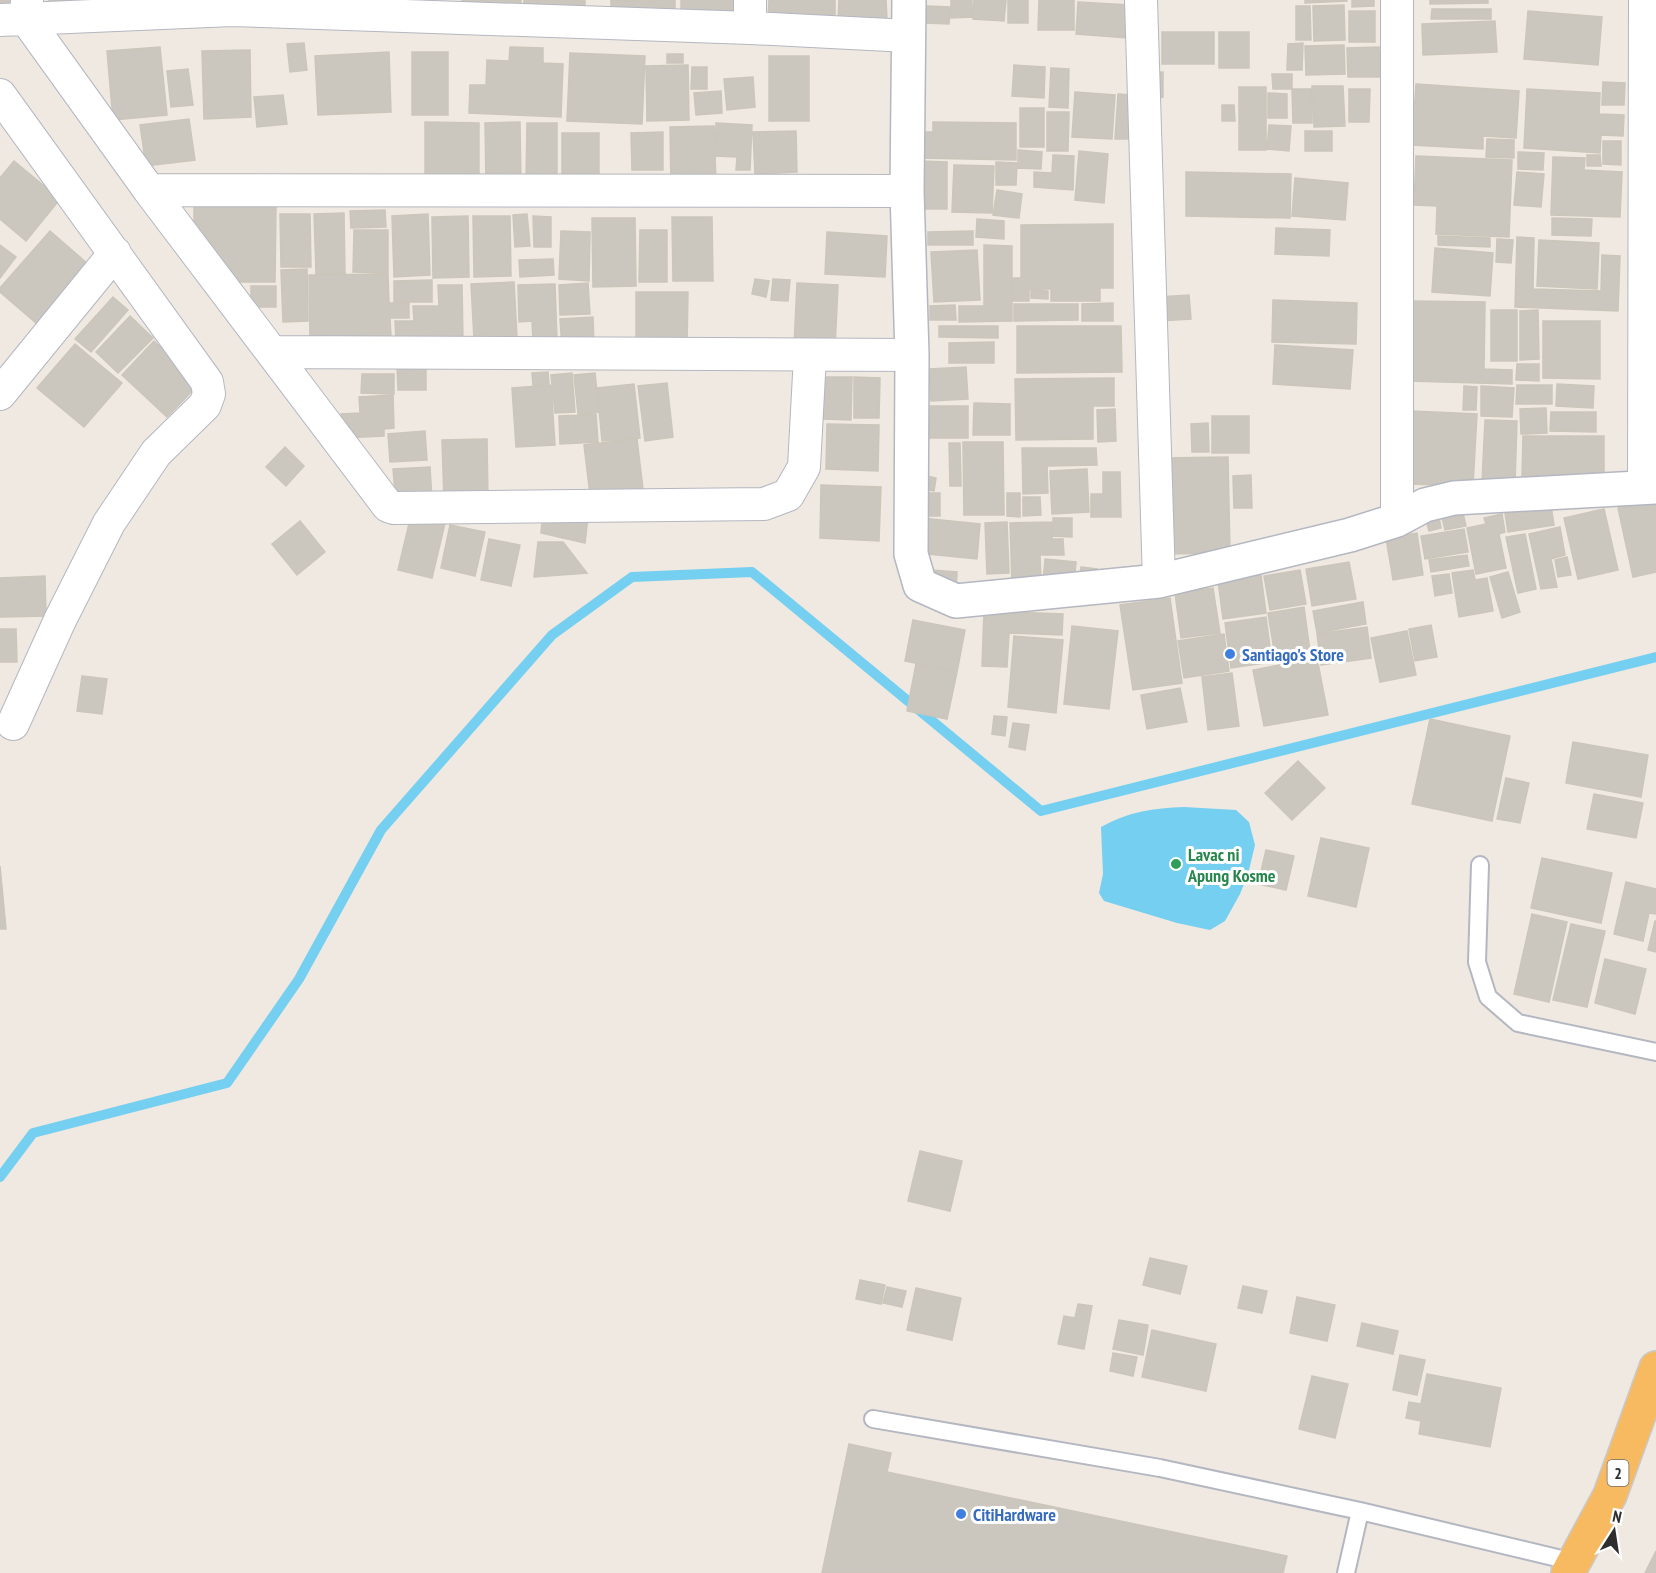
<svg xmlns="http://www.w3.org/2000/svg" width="1656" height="1573" font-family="'PT Sans Narrow',sans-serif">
	<rect width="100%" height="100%" fill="#efe9e1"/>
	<path fill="#75cff0" d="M1184,807L1236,810L1249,822L1255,845L1248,874L1240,894L1225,921L1210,930L1177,923L1104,901L1099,893L1103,874L1101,827C1127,812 1154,808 1184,807Z"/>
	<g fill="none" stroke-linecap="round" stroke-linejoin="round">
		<path stroke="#75cff0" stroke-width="10" d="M0,1177L33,1133L227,1083L299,979L381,830L552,635L632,577L752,572L1041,811L1656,657"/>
	</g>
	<path fill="#cbc7bf" stroke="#cbc5ba" stroke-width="1.5" d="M0,0H17L15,8L0,5Z
		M49,0H106L49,7Z
		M462,0H521V10L462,9Z
		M524,0H585V12H524Z
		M611,0H675V10L611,9Z
		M681,0H737V18H681Z
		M769,0H835V21L768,20Z
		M839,0H886L887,20H838Z
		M951,0H972V17L951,18Z
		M974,0H1006L1004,21L973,19Z
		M1008,0H1028V23H1008Z
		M1039,0H1074V30H1038Z
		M1305,0H1347V1L1305,3Z
		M1352,0H1374V6L1352,7Z
		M1430,0H1488V3L1430,4Z
		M1078,2L1130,5L1128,38L1076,34Z
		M1344,5L1345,40L1314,41L1313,6Z
		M927,6L950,7L949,24L926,23Z
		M1296,6H1310L1311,40H1296Z
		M1432,9H1491V19H1431Z
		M1349,11H1375V42H1349Z
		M1528,11L1602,17L1598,65L1524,59Z
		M1495,21L1497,52L1423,55L1422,24Z
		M1162,32H1214V64H1162Z
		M1219,32H1249V68H1219Z
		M304,43L307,70L290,72L287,44Z
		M1303,43L1302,70H1287L1288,44Z
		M1344,45L1345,74L1306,75L1305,46Z
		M160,47L167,115L113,120L107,51Z
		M510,47L543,48V63L563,64L561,117L469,113L470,85H486L487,60L509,61Z
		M1379,47L1380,77H1348L1347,48Z
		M250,50L251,117L204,119L202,51Z
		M389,52L391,112L318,115L315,56Z
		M412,52H448V115H412Z
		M570,53L645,56L642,124L567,121Z
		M667,54H683V63H667Z
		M769,56H809V121H769Z
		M688,65L689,120L647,121L646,66Z
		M1014,65L1045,67L1044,98L1012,96Z
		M692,67H707V89H691Z
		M1051,68L1069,69L1068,108L1049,107Z
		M188,69L193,105L171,107L167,71Z
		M1163,72V97L1150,98L1149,73Z
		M1272,74H1292V89H1273Z
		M753,77L755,107L727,110L724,79Z
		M1603,82L1625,83L1624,105H1602Z
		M1416,84L1519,91L1516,138L1483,136V149L1412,145Z
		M1312,86H1343L1345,126L1314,127Z
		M1239,87H1266V150H1239Z
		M1292,89H1311L1312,123H1293Z
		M1349,89H1370L1369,122H1349Z
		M1527,89L1600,93L1599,114L1624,115L1623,136L1601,135L1600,153L1524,148Z
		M721,91L722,113L696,115L694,93Z
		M1075,92L1115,95L1112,139L1072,137Z
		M1268,93L1287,94V118H1268Z
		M1118,94L1132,95L1129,139H1115Z
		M283,95L287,124L257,127L254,97Z
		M1222,105H1234L1235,121H1222Z
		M1020,108H1044V147H1020Z
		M1047,112H1069L1068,151H1047Z
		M189,119L195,160L146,166L140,125Z
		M425,122L479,123V185H425Z
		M520,122L521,183L486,184L485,123Z
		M933,122L1016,123V160L919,158V132H933Z
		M527,123H557V182H526Z
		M716,123L752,125L750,170H736L737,157L715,156Z
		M1269,125L1291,126L1289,151L1267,149Z
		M714,126L716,183L671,184L670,127Z
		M796,131L797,172L755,174L753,132Z
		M1305,131H1332V151H1305Z
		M663,132V170H632L631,133Z
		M562,133H599V182L562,181Z
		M1487,139L1514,140V158L1486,157Z
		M1603,141H1621V165L1603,164Z
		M1018,150L1042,152L1041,169L1018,168Z
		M1079,151L1108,154L1104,203L1075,200Z
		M1518,152L1544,153L1543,170L1518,169Z
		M1053,155L1074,156L1073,190L1034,187V172L1052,173Z
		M1587,155H1600L1601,166H1587Z
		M1416,156L1512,160L1509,237L1436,234L1437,206L1414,205Z
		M1553,157L1585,158L1584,170L1622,172L1620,217L1551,215Z
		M14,161L60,199L26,241L0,219V178Z
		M919,161L947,162V209H919Z
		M996,162L1017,163L1016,185H996Z
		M954,165L994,166L992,213L952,212Z
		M1186,172L1291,174L1290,218L1186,216Z
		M1517,172L1544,174L1541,207L1514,205Z
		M1295,178L1348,183L1345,220L1292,216Z
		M997,190L1022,194L1019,218L993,215Z
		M194,206L276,207L275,282H235L194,226Z
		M385,210L386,227L351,228L350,211Z
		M344,213L345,274H316L314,214Z
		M280,214H310L311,267H281Z
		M428,214L430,275L394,277L392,216Z
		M527,214L530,246L515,247L513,215Z
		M468,216L469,277L433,278L432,217Z
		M473,216H510L511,276L474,277Z
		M533,216L551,217V247H534Z
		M672,217H712L713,281H673Z
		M592,218H635L636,286L593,287Z
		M1552,218L1592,219L1591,236L1552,235Z
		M977,219L1004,221V239L976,237Z
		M1113,224V288H1100V301H1051V289H1029V301H1013V278H1021V225Z
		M1276,228L1330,230L1329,256L1275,254Z
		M354,230H388V273L353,272Z
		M640,230H667V282H639Z
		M50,231L88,264L37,324L0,292V288Z
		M561,231L590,232L589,281L559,279Z
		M973,231V245H928V232Z
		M827,232L887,236L885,277L825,274Z
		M1438,236L1490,238V247L1438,245Z
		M1517,237L1534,238L1533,289L1601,291L1602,255L1620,256L1618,311L1515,307Z
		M1497,239L1513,240L1511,263L1496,262Z
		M1539,240L1599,243L1597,289L1537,286Z
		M0,245L16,257L0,278Z
		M984,245L1012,246V321L959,322V306H984Z
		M1435,248L1493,253L1490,296L1432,292Z
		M977,250L980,300L934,302L931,252Z
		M553,259L554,275L520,277L519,260Z
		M307,269L308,321L283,322L281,270Z
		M388,274L389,303H409V318H390L391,336L310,338L309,275Z
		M755,279L769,281L766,297L752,294Z
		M773,279L790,280L788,301L771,300Z
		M432,280V302H394V281Z
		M514,282L517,337L474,339L471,284Z
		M588,283L590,314L560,315L559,285Z
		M797,283L838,285L835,348L794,346Z
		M555,284L557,341L533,342L532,321L519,322L518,285Z
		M438,285H462L463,340L396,342L395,321H414L413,306H439Z
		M251,286H276V307H251Z
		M1031,290L1048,291V299L1031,298Z
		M636,292H688L687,346H636Z
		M1189,295L1191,319L1159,321L1158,297Z
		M113,297L128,310L91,352L75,339Z
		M1273,300L1357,303L1356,344L1272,342Z
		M1411,301L1485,302L1484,369L1512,370V384L1409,381Z
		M1113,303V321H1082V304Z
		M1014,304H1078V320L1014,321Z
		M955,305L956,320H930V306Z
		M1491,310H1517V361H1491Z
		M1538,310L1539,359L1520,360V311Z
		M130,316L153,338L118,373L96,352Z
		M593,317L594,347L562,348L560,319Z
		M1543,321H1600V379L1543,378Z
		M939,326H998V338L939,337Z
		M1017,326H1121L1122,372L1017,373Z
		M154,341L199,384L167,417L122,375Z
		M994,342V363H949V343Z
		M75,344L122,383L84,427L37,388Z
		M1275,345L1353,350L1350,389L1273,384Z
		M1517,364H1539V381L1516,380Z
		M397,366H426V390H398Z
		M966,367L968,399L931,401L929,369Z
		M548,372L549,384L533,385L532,373Z
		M572,373L575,412L555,413L551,375Z
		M595,373L599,412L578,414L574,375Z
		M362,374H394V394L361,393Z
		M824,377H852L851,420L823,419Z
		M854,377L880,378L879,418H854Z
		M1114,378V406H1093V439L1016,440L1015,379Z
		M667,383L673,437L645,441L638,386Z
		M634,384L640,438L602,441L597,388Z
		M1557,384L1594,386L1593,408L1556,406Z
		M551,385L555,445L516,447L512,388Z
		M1517,385H1552V404H1516Z
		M1464,386L1477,387L1476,410H1463Z
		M1481,386L1514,388L1512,417L1481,416Z
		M393,395L394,428L384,429V436L342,438L341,414L360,413L359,397Z
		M974,403L1010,404V435H973Z
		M918,406H968V438H919Z
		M1546,408L1547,433L1521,434L1520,409Z
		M1115,409L1116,441L1098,442L1097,410Z
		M1411,411L1477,414L1473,486L1408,484Z
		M1551,412H1596V432L1550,431Z
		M596,414L598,442L560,444L559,416Z
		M1212,416H1249V453H1212Z
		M1485,420L1517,421L1515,484L1482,482Z
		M1208,423L1209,452H1192L1191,424Z
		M827,424L879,425L878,471L826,469Z
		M425,431L427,460L390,462L388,434Z
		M1523,436H1604V478L1522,477Z
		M487,439L488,500L444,501L442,440Z
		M637,439L643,489L590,495L584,445Z
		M963,442H1003L1004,515H964Z
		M949,443H960L961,486H950Z
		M285,447L304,466L286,486L266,467Z
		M1022,448H1096L1097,465L1047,466L1048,493L1023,494Z
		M1228,457L1230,553L1163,554L1162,458Z
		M430,467L432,500L396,502L393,469Z
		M1087,469L1089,512L1052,514L1050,471Z
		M1103,472H1120L1121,517H1091V494H1103Z
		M923,475L936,478L934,491L920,489Z
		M1251,475L1252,508H1234L1233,476Z
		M821,485L881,487L879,541L820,538Z
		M918,493H940V516H918Z
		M1007,493H1020V517L1007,516Z
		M1023,497H1040L1041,515L1023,516Z
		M1656,500V572L1633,577L1618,508Z
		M1551,506L1554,525L1508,532L1505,513Z
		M1462,509L1466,526L1445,530L1441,513Z
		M1604,509L1618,570L1578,579L1564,518Z
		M543,510L588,517L585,543L541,533Z
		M412,511L446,519L432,578L398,570Z
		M1438,513L1441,528L1429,531L1425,515Z
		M1502,514L1505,532L1499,534L1506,568L1476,574L1467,528L1486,524L1484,518Z
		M921,518L980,524L977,559L918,553Z
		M1053,518H1072V537L1053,536Z
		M300,521L325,552L297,575L272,544Z
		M1007,522L1009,573L987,574L985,523Z
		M1052,522V539H1063L1064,555H1040L1041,581H1012L1010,523Z
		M450,525L485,532L475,576L441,568Z
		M1560,527L1565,555L1551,559L1557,587L1541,589L1529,534Z
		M1464,529L1468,552L1425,559L1421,536Z
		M1417,533L1423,575L1393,580L1386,538Z
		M1525,534L1536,589L1518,593L1506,537Z
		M489,539L520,545L511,586L481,580Z
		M538,542H563L587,573L534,577Z
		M1467,555L1469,566L1431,572L1429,560Z
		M1567,557L1571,575L1558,577L1555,560Z
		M1045,559L1076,562L1074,584L1043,582Z
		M1349,562L1356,599L1312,606L1306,569Z
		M1081,567L1097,569L1096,583L1079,581Z
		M931,570L957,572L956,591L929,589Z
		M1300,570L1306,604L1270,610L1264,576Z
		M1473,570L1475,580L1487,578L1493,611L1459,617L1452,573Z
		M1508,572L1520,612L1502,618L1490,577Z
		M1449,574L1452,593L1435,596L1432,576Z
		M1261,575L1266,613L1223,619L1218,581Z
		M45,576L46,616L0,617V578Z
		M1213,588L1220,633L1181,638L1175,593Z
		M1170,598L1182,683L1133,690L1120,605Z
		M1363,602L1366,624L1317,633L1313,611Z
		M1304,607L1310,651L1275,656L1268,613Z
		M984,611L1063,614L1062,635L1009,633L1007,667L982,666Z
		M1266,617L1272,662L1231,668L1225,623Z
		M913,620L965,630L957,672L905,661Z
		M1431,625L1437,657L1415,661L1409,629Z
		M1072,626L1118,631L1109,709L1064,704Z
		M1367,627L1371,658L1321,665L1317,634Z
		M0,629H16L17,662H0Z
		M1407,631L1416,675L1380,682L1371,638Z
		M1224,634L1229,671L1184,678L1178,641Z
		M1014,636L1063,640L1056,713L1008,707Z
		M1317,658L1328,715L1264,726L1253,670Z
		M916,664L957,672L947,719L907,711Z
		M1232,673L1239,726L1208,730L1202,677Z
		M82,676L107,679L102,714L77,711Z
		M1180,688L1187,722L1147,729L1141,695Z
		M994,716L1007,717L1005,736L992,734Z
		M1430,719L1510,736L1492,821L1412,804Z
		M1013,723L1029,725L1025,750L1009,747Z
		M1573,742L1648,755L1641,797L1566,783Z
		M1298,761L1325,788L1292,820L1265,793Z
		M1506,778L1529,783L1520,823L1497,819Z
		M1594,794L1643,803L1636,838L1587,829Z
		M1321,838L1369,848L1356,907L1308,896Z
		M1266,850L1294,856L1286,890L1258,884Z
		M1542,858L1612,873L1601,923L1531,908Z
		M0,866L6,929H0Z
		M1626,882L1656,889V914L1649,913L1643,941L1614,934Z
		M1532,914L1567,922L1549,1002L1514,994Z
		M1655,921H1656V952L1648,950Z
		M1571,924L1605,931L1587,1007L1553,1000Z
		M1605,959L1646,969L1635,1014L1595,1003Z
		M920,1151L962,1161L950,1211L908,1201Z
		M1150,1258L1187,1266L1180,1294L1143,1285Z
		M860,1280L885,1285L881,1304L856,1299Z
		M1243,1286L1267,1291L1262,1313L1238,1308Z
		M887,1287L906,1291L902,1307L883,1303Z
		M916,1288L961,1298L952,1340L907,1330Z
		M1297,1297L1335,1305L1327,1341L1290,1333Z
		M1078,1304L1092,1306L1084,1349L1058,1344L1064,1316L1075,1318Z
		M1119,1320L1148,1325L1143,1355L1113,1349Z
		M1362,1323L1398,1331L1393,1354L1357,1346Z
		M1152,1330L1216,1344L1206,1391L1142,1377Z
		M1113,1353L1137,1357L1133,1376L1110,1371Z
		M1400,1355L1425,1360L1417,1395L1393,1390Z
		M1427,1374L1501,1388L1490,1447L1419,1434L1421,1421L1406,1418L1409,1402L1421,1404Z
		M1312,1376L1348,1384L1335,1438L1299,1429Z
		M849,1444L891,1453L887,1472L1287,1556L1283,1573H822Z
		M1656,1551V1573H1645Z"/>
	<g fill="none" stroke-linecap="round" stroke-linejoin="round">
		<g stroke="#b4b7c1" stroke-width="20">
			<path id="service" d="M1480,865L1477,962L1488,997L1518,1023L1656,1052
				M873,1419L1160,1468L1360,1511L1574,1562
				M1346,1573L1360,1511"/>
		</g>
		<g stroke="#b4b7c1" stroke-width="34">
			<path id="minor" d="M27,0L26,19L149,190L388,506L394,508L764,504L788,495L804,467L810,356
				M1141,0L1159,581
				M0,20L232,10L750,28L909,36
				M750,28V0
				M0,95L207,382L209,394L205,405L156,453L109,523L60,620L13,724
				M149,190L907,191
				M272,352L912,355
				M0,394L115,253
				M1644,487L1645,0
				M1397,520V0"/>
		</g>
		<g stroke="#b4b7c1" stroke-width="36">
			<path id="tertiary" d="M909,0L907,191L912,355L911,554L920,585L956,601L1159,581L1350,535L1397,520L1425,505L1454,498L1656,487"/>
		</g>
		<g stroke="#c9c9c9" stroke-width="36">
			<path id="trunk" d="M1568,1573L1610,1495L1656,1368"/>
		</g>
		<use href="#service" stroke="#fff" stroke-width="16"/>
		<use href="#minor" stroke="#fff" stroke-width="32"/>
		<use href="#tertiary" stroke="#fff" stroke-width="33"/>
		<use href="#trunk" stroke="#f8ba60" stroke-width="33"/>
	</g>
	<g fill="#3f7fe0" stroke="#fff" stroke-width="2">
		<circle cx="1230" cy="654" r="6"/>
		<circle cx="961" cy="1514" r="6"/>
	</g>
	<circle fill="#2e9e5b" stroke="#fff" stroke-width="2" cx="1176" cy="864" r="6"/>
	<g text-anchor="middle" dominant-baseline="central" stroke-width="6" stroke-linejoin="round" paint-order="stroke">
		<rect fill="#fff" stroke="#6d6d6d" stroke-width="1.5" x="1607.5" y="1460" width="21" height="26" rx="4.5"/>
		<g font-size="16" font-weight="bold" fill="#2e2e2e">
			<text x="1618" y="1473">2</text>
		</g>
		<g font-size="18" font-weight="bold" fill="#366cbe" stroke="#fff" text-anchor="start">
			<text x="1242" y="654">Santiago's Store</text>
			<text x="973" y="1514">CitiHardware</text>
		</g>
		<g font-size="18" font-weight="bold" fill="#27864d" stroke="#fff" text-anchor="start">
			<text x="1188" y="854">Lavac ni<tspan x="1188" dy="21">Apung Kosme</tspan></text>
		</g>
	</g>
	<g transform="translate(1614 1531) rotate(12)" stroke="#ffffff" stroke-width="4.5" paint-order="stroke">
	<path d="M0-4.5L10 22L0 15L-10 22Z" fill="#2e2e2e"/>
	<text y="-9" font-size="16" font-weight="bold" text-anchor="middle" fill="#2e2e2e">N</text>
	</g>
</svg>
